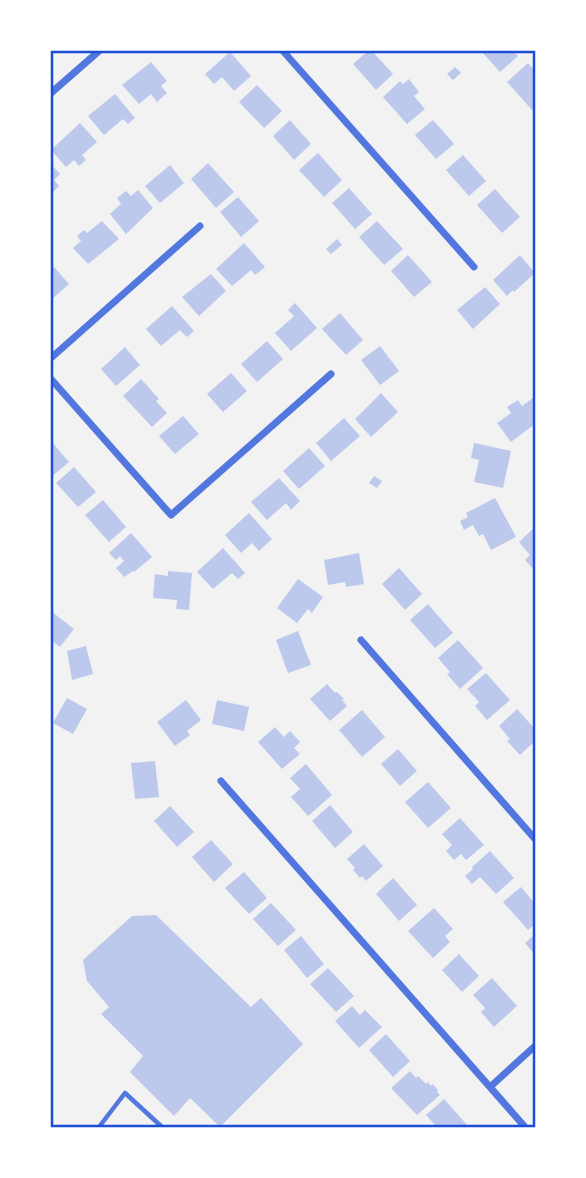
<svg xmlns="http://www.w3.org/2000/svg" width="586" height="1178" font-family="'Fira Sans Condensed',sans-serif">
	<rect width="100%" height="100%" fill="#f2f2f2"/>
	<path fill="#bdc9ec" d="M368,51H372L393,74L376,90L353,64Z
		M481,51H513L518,56L500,72Z
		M230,52L251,76L234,91L222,77L214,84L205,74Z
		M151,62L167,81L161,86L167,93L157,102L151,94L139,104L122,85Z
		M528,63L535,71V107L532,110L507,82Z
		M455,67L461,73L453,80L447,74Z
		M409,79L419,92L414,96L425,109L407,124L383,97L400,81L403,84Z
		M257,85L282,111L264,128L239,102Z
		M115,94L135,118L128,124L123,119L104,135L88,116Z
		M290,120L311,144L294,160L273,136Z
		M433,120L454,144L436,159L415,135Z
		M80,123L97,142L82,155L86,160L79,166L74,160L66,167L51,150Z
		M318,153L342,180L324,197L299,170Z
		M463,155L486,181L469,196L446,170Z
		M208,163L234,192L216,208L191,179Z
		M51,164L60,174L54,180L59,186L51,194Z
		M170,165L184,183L160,203L145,186Z
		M349,188L372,214L355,229L332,203Z
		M495,189L520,217L502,233L477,205Z
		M138,190L153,208L126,234L110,214L121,204L117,198L126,191L131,196Z
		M238,197L259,221L241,237L220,212Z
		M102,221L119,239L88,264L73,248L81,241L77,236L84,230L87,233Z
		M377,221L403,249L384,265L359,237Z
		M337,239L342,245L331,254L326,249Z
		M244,243L265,267L255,275L251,270L232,286L216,269Z
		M408,255L432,282L414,297L391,271Z
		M520,255L535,273L514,292L513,290L507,296L493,280Z
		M54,267L69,284L51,300V269Z
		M211,274L226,291L199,316L182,297Z
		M485,287L500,304L473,329L457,310Z
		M295,303L317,328L291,351L275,333L294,316L288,310Z
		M172,306L194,331L187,337L180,330L161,346L146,329Z
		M340,313L363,340L346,355L322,329Z
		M267,341L283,359L257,382L241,364Z
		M380,346L399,371L380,385L361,360Z
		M125,347L140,365L116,386L101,369Z
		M231,373L247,391L223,412L207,394Z
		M141,379L159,399L156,401L167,413L152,427L123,396Z
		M381,393L398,412L371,437L355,419Z
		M534,397L535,399V424L511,442L497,423L511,413L507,407L518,400L522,406Z
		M183,416L199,434L175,454L159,436Z
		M344,418L360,436L331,461L316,443Z
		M51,441L69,462L51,477Z
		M474,443L511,451L503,488L474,482L479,460L471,458Z
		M309,448L325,466L299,489L283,471Z
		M74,467L96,492L78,507L56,483Z
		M374,476L382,481L377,488L369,483Z
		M279,478L300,501L291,510L286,503L267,520L251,502Z
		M495,498L516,537L491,550L483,534L479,536L473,525L464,530L460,521L468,517L466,513Z
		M103,500L126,527L109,542L85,515Z
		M249,513L272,539L259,551L252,543L241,553L225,535Z
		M535,527V571L525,560L530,555L519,542Z
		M131,533L152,557L134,572L133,571L124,577L116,568L124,561L120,556L116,560L109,553Z
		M223,548L245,573L238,579L232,573L213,589L197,572Z
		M359,553L364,584L346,587L345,582L328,585L324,560Z
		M399,568L422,594L405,610L382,584Z
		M168,571L192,573L189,610L176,609L177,600L153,598L155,574L168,576Z
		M298,579L323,597L312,613L308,609L297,623L277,608Z
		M428,604L453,633L435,648L410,620Z
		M51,611L74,629L60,647L51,640Z
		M298,631L311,665L288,673L276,640Z
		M458,640L483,668L460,689L447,674L450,672L438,658Z
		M86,646L93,674L72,680L67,651Z
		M486,673L510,700L487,720L475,706L479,702L467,689Z
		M327,684L335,693L337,692L344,699L342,700L347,706L330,721L310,699Z
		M67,698L87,709L73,734L53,723Z
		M186,700L201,720L187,731L190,735L175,746L157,722Z
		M217,700L249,707L244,731L212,724Z
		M517,709L535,729V741L520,755L507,741L510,739L499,726Z
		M362,710L385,737L362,757L339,730Z
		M275,727L284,737L290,731L300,742L294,748L300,754L282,769L258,742Z
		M398,749L417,771L400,786L381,764Z
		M155,761L159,797L135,799L131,763Z
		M306,764L332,795L308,816L291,797L300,789L290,778Z
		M428,782L451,808L428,828L405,802Z
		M330,805L353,832L335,848L312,821Z
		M170,806L194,832L177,847L154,821Z
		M460,818L484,845L466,860L461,854L454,860L446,851L452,845L442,834Z
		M211,840L233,864L214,882L192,857Z
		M364,844L383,866L366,881L362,876L360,878L353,870L355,868L347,859Z
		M490,851L514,878L496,894L480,877L472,884L465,876L473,869L472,867Z
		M244,872L267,898L249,914L225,888Z
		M393,878L417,905L399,921L376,894Z
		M521,887L535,904V924L528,930L503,902Z
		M271,903L296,930L278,946L253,919Z
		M434,908L453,929L445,936L450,942L433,958L408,931Z
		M156,915L251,1007L261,998L303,1044L220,1127L190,1098L174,1116L130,1072L143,1056L101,1014L109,1007L87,981L83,960L132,916Z
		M535,934V955L525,943Z
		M301,936L324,964L307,978L284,950Z
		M459,954L479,976L462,992L442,970Z
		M328,968L354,996L336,1012L310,984Z
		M492,978L517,1006L494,1027L481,1012L485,1008L473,995Z
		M352,1006L360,1015L365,1010L382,1027L359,1048L335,1021Z
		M386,1034L410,1061L393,1077L369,1050Z
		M410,1071L416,1078L418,1076L426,1084L428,1082L431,1086L433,1084L438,1090L437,1092L440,1095L417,1115L391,1088Z
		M444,1099L468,1126L466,1127H437L426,1115Z"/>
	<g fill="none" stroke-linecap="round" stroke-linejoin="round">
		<path stroke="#5277de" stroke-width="4.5" d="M99,1127L125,1093L162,1127"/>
		<path stroke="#5277de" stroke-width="7" d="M283,51L474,267
			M51,93L99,51
			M51,358L200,226
			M51,379L171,515L331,374
			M361,640L535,839
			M221,781L525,1127
			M490,1087L535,1046"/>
	</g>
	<rect width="586" height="1178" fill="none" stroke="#ffffff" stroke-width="105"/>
	<rect x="52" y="52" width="482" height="1074" fill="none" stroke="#1d4ed8" stroke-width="2.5"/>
</svg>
